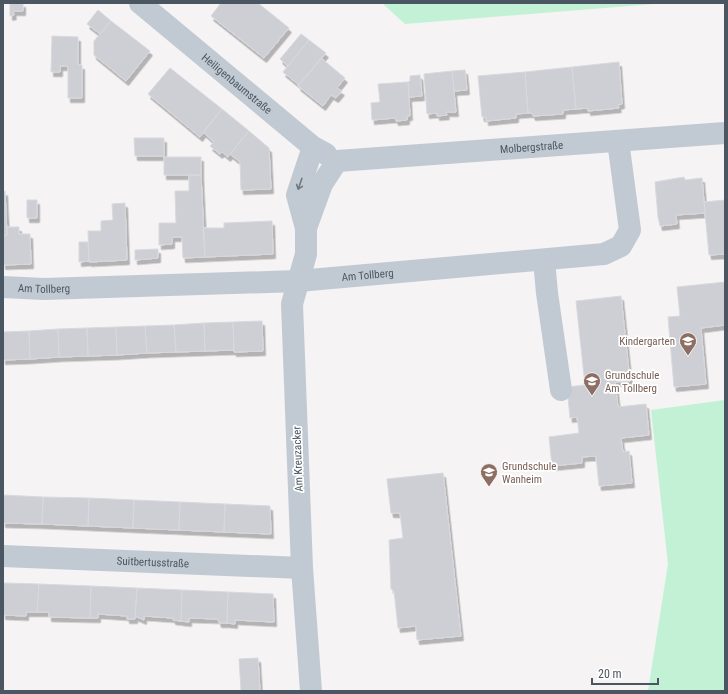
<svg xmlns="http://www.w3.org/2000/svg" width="728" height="694" font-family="'Roboto Condensed',sans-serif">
	<defs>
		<filter id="shadow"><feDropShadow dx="2.5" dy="4.5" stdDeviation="0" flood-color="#0004"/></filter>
	</defs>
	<rect width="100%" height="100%" fill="#f5f3f3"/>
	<path fill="#c3f1d5" d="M382,3H667L405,24Z
		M725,400V691H648L668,564L651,410Z"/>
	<path fill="#cdcfd5" stroke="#d7d9de" filter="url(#shadow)" d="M10,3H23V11H13L14,15L10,16Z
		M221,3H258L289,28L264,58L211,16Z
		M98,10L111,21L100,34L87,24Z
		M111,21L150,51L126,81L94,55V41Z
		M301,34L309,40L288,66L280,59Z
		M52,36L78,37V65H82V98H68V66H60V72H51Z
		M309,40L326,53L299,85L283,72Z
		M321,58L345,78L337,88L342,91L336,98L331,95L323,106L298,86Z
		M619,62L622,104L618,105L619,108L588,111V108L576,109L572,67Z
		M572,67L576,109L563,110V114L533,116L532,113H528L525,72Z
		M170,68L222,109L200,137L148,94Z
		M465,70L467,90L454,91L452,71Z
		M452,71L456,112H446L447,115L437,116V113L427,114L424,74Z
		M525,72L528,113L516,114V118L486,121V117H482L478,76Z
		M420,75L422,96L409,97L408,82L410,81V76Z
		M408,82L410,116H407V120L396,121L395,118L372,120L371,103L380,102L378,84Z
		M222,109L249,131L228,157L222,152L220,154L210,146L214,142L203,132Z
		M249,131L269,148L271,189L241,190L240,162L230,154Z
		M134,138H164V156H135Z
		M164,157H201V175H164Z
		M189,175H201L205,257L183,258L182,237H172V244L159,245V223H176L175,191H189Z
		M684,177L685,180L702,178L705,213L676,215L677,224L660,226L658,217L655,182Z
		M5,191L7,235H3V192Z
		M27,200H37V218H27Z
		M725,200V254L709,255L704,202Z
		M125,203L127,260L89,262L88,231H101V221L113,220L112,204Z
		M272,221L273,254L205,257L203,228H224V223Z
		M7,227H19V234H30L31,264L3,265V235H7Z
		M79,242H88L89,261L79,262Z
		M158,249V258L135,260V250Z
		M725,282V325L701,328L706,384L674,387L668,317L680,316L677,287Z
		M621,296L630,381L615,382L618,407L646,404L649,435L621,438L623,452L629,451L632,483L599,486L596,456L582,457V463L552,466L549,437L579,433L577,417L570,418L567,387L585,385L576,301Z
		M262,321L263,351L234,352L233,322Z
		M233,322L234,350L205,351L204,323Z
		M204,323L205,351L176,352L174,325Z
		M174,325L176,352L147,353L145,326Z
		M145,326L147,353L117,355L116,327Z
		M116,327L117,355L88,356L87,328Z
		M87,328L88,356L59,357L58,329Z
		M58,329L59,357L30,359L29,331Z
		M29,331L30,359L3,360V332Z
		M443,473L461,636L417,640L416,626L398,628L394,591L391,589L389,540L403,538L400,513H391L387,479Z
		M3,495L43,497L42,524L3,523Z
		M43,497L89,498L88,526L42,524Z
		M89,498L134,500L133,528L88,526Z
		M134,500L180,502L179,530L133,528Z
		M180,502L225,504L224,532L179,530Z
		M225,504L270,506L271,534L224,532Z
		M3,583L39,584L37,612H26V616L3,615Z
		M39,584L91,586L90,618L49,617V612H37Z
		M91,586L137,588L135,619H127V616L98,614V618H90Z
		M137,588L182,590L181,621L173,620V618L144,616V620L135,616Z
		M182,590L228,592L227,623H219L218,619L189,618V622L181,621Z
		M228,592L273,594L274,622L235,620V624L227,623Z
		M258,658L260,691H241L239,659Z"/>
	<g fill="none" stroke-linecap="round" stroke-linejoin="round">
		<g stroke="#c1cad2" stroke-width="22">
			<path id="s1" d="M140,3L313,147L326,154"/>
			<path id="s2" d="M337,161L725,133"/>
			<path d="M306,228L322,184L337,161"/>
			<path d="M544,260L547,293L561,390"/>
			<path id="s3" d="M3,287L44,289L298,281L604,254L621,246L630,230L618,141"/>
			<path id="s4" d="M3,556L302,568"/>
			<path d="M311,691L302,568L292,304L306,254V228L297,195L313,147"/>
		</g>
	</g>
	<defs><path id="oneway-shaft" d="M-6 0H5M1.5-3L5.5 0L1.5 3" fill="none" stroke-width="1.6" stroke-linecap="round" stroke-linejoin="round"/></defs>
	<use stroke="#6e7983" href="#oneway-shaft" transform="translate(300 184) rotate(109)"/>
	<defs>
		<g id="school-pin" transform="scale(0.9)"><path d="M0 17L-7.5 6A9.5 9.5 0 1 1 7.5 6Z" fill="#8d6e63" stroke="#fff"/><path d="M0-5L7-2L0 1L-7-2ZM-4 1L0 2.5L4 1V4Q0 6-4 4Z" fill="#fff"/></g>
	</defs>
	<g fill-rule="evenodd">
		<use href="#school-pin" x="688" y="341"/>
		<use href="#school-pin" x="592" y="381"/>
		<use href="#school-pin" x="489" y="472"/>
	</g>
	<g text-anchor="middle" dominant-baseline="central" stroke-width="3.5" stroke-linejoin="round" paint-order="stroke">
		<g font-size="11" fill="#4a5661" stroke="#fff">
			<text stroke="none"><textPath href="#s1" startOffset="126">Heiligenbaumstraße</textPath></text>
			<text stroke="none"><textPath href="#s2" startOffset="195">Molbergstraße</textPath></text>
			<text stroke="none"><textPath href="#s3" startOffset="365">Am Tollberg</textPath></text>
			<text stroke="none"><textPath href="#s3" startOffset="41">Am Tollberg</textPath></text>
			<text transform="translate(298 459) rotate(-92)">Am Kreuzacker</text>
			<text stroke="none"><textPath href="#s4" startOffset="150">Suitbertusstraße</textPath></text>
		</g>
		<g font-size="11" fill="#785e54" stroke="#fff" text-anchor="start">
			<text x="675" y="341" text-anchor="end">Kindergarten</text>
			<text x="605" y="375">Grundschule<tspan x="605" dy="13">Am Tollberg</tspan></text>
			<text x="502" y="466">Grundschule<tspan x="502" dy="13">Wanheim</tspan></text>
		</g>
	</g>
	<rect width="728" height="694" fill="none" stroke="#4a5661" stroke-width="8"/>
	<path d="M592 678v6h66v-6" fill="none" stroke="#4a5661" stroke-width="2"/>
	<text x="598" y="678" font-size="12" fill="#4a5661" stroke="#ffffff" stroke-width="3" paint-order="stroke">20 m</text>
</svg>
